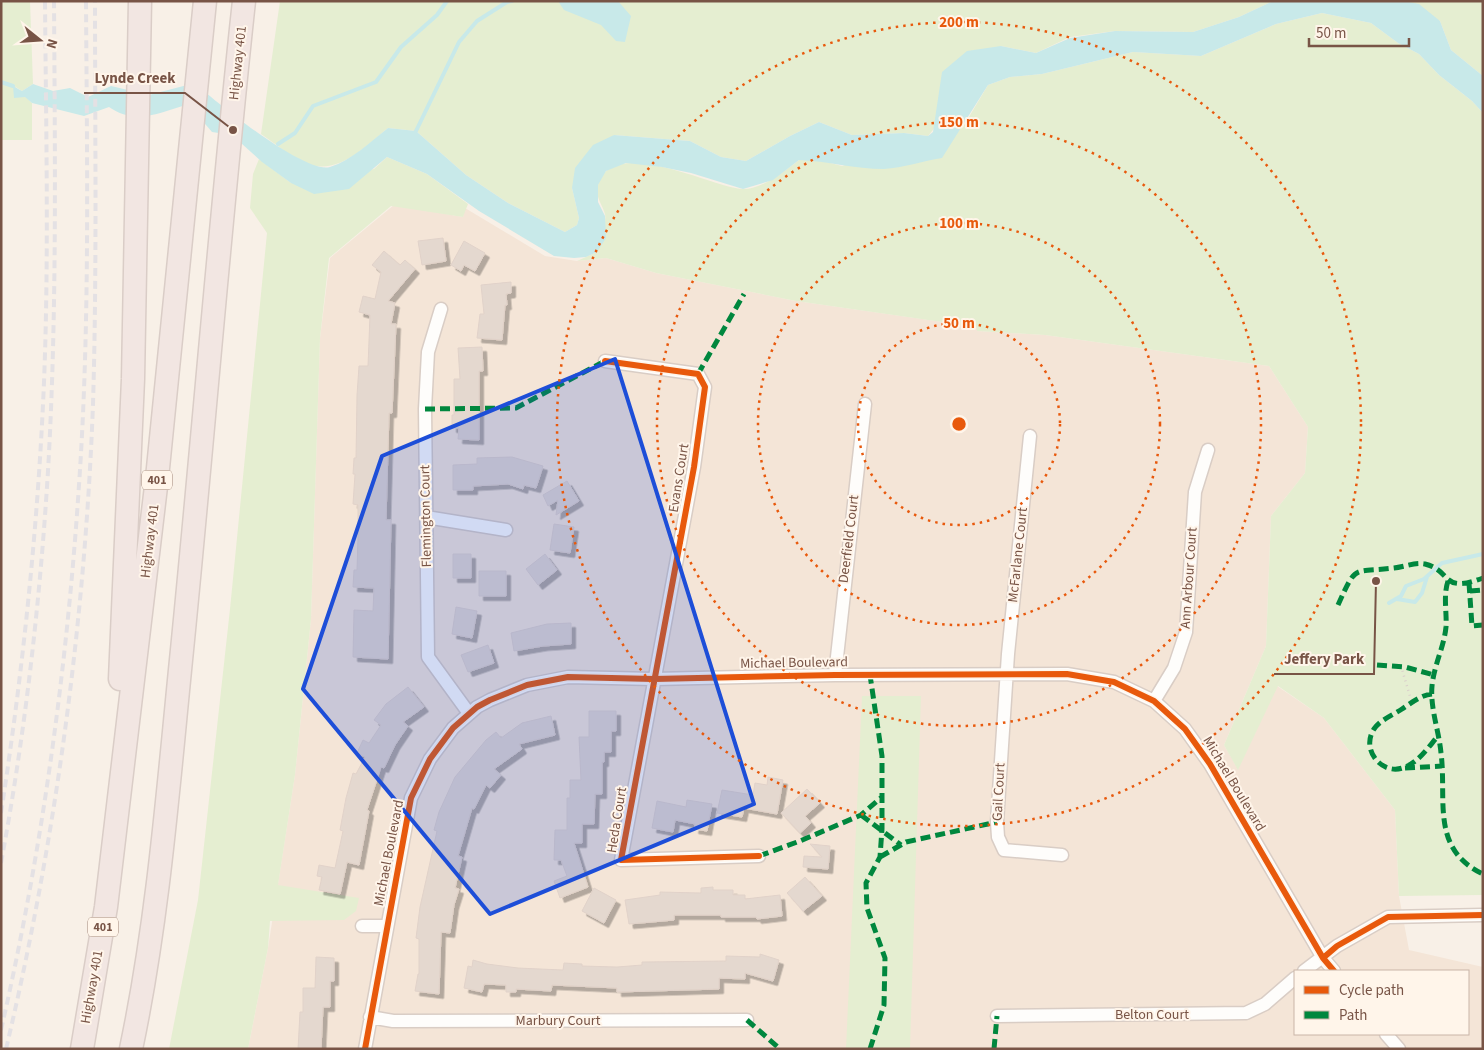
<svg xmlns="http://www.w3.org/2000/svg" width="1484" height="1050" font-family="'Source Sans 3',sans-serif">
	<defs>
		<filter id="shadow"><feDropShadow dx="4.5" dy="4.5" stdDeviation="0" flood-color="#0004"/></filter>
	</defs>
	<rect width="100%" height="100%" fill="#f8f0e7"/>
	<path fill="#f4e5d7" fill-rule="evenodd" d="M394,205L463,217L465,208L545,256L577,261L606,258L656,273L796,301L978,327L977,331L1045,335L1269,366L1308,427L1305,473L1271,516L1266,646L1224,745L1238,769L1277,686L1324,718L1395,810L1399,896L1409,950L1483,967V1049H248L268,948L295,775L311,619L320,338L330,258ZM1295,971H1468V1034H1295Z"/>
	<path fill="#e5eed1" d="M1,1H30L33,84L22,91L14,86L32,103V140H1Z
		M280,1H1273L1239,17L1193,32L1115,31L1070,37L1036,53L1001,46L928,136L904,133L852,135L819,122L790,136L746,161L721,157L690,141L614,135L572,188L579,218L577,225L565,232L508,203L466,175L416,131L388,128C365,147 339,175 307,164C291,158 275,143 261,134Z
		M1404,1H1483V76L1451,50L1440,21Z
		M1322,13L1371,23L1398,43L1419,54L1439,75L1472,101L1483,113V895L1399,896L1395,810L1324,718L1278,686L1238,770L1224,745L1266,646L1271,516L1305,473L1308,427L1269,366L1045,335L977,331V327L796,301L656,273L606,258L577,261L597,252C599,242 607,224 605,214C602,204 595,197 598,185C612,134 712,187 742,189C761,190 785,171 799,160H819L842,166L963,127L988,85L1010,77L1042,74L1133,52L1201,56L1276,24Z
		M387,157L427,174L468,204L463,217L391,206L329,258L320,338L311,619L295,775L278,885L359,898L356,911L344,920L270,921L268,948L248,1049H169L198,900L230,609L267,233L250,208L253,174L259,159L291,183L374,169Z
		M862,696H921L910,1049H846Z"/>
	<path fill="#c8e9e9" d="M558,1H618L631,16L625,42L616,41L601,25L564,10Z
		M1273,1H1404L1419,4L1440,21L1451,50L1483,76V113L1472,101L1439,75L1419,54L1398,43L1371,23L1322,13L1276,24L1201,56L1133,52L1042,74L1010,77L988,85L942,158C923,161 903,168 884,169C855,169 827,161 799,160L773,180L743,189L691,173L662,167L626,163L606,171L598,185V202L605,216L606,238L597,252L586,257L574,258L554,256L479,211L427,174L387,157L349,189L314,194L291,183L262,162L232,135L212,132L188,104C161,113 134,125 109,107L84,116L32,103L25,97L14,98L13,86L22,91L33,84L53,91L70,88L88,97L111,86L149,95L195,83C214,101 306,175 330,167C352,160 370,142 388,128L416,131L466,175L508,203L565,232L577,225L579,218L572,188L575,168L593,145L614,135L690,141L721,157L746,161L790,136L819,122L852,135L904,133L928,136L933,132L942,72L967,51L1001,46L1036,53L1070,38L1115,31L1193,32L1239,17Z"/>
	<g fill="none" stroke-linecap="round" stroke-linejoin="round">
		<path stroke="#c8e9e9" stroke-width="4" d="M1,82L13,86
			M416,131L459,42L477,21L507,2L512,1
			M278,144L295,133L313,106L376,82L401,47L437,15L447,1
			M1397,599L1415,602L1422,593L1427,577
			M1389,603L1401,596L1406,586L1424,579L1442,563L1483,554"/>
	</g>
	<path fill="#e4d8cf" stroke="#e1d2c9" filter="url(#shadow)" d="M443,238L446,261L422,265L418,241Z
		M464,241L485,253L475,271L464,265L461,271L451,265Z
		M384,251L400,265L405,260L415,269L388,301L395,303L391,324H396L392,413H389L386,520H391L388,659L353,657L354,610L373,611L374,588L353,587L354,570H357L358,537V505L353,504L355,474H353L354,458H356L357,395L359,366H368L370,315L359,312L363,296L375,299L381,272L372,265Z
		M511,282V293L506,294L507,305H505L502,340L477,338L480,314H484L481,285Z
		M482,347L483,371H479V440L458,439L459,428H452V415H454V379H460L458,348Z
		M512,457L543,466L536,488L524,485L523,489L508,484L473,486V490H453V465L477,464V458Z
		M567,481L579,501L556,515L558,500L548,506L543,495Z
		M554,524L574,527L570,553L550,550Z
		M453,554H471V578H453Z
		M545,554L557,570L538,585L526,569Z
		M479,571H506V596H479Z
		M456,607L477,611L472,638L452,634Z
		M571,623V644L543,646L514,651L511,633L547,624Z
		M488,645L494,663L468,672L461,655Z
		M408,687L424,707L403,722L408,726L395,745L384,768L381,767L367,810L369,811L359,865L347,862L340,894L319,890L322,877L317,876L319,865L335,868L343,831L340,830L346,798L353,773L356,774L365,757L357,753L363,740L369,743L381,725L374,720L386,704Z
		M589,711H616V731H611V752H604V762H602V794H595L594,824H582V843H574L588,887L560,898L554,881L567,876L561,860H554L555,830H567V798H570V780H581L579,737H589Z
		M551,716L555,735L519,744L522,749L494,769L501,775L490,788L486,785L474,809L472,808L458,856L462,857L455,888L459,889L454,905L450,933L441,932L439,994L415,991L418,974H419V939L416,938L420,907L437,831L434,830L439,812L455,777L486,740L496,732L501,738L522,723Z
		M768,777L783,780L777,814L744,808L742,817L717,813L722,790L753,795L755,783L767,785Z
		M807,789L820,803L805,816L811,823L800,833L781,813Z
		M687,800L712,804L707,831L694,829L695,824L675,820L673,832L652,828L657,801L686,807Z
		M810,844L830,846L828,869L803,867L804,856L822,857Z
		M805,877L822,896L803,911L787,893Z
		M713,887V890H733V895H745V899L780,895L782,916L757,919L756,917H721V915H674V920L629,924L625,900L660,895V892L701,893V888Z
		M594,888L616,900L604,923L582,911Z
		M760,954L779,960L773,981L745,973V979L719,978V989L617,992V988L552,985L551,991L516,989V992H506V985L484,984L482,992L464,988L468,966L472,967L473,960L487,964L518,968L563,970L564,963L582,964V966L617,967L642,965V962L726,961V956L760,957Z
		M316,957L334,958V981H330V1007H323L321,1049H298L300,1012H303V988H315Z"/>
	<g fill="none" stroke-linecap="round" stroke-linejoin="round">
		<g stroke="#d9cdc5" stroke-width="15">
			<path id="minor" d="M441,309L428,352L425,409L428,657L468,712
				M605,361L698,374L705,387L694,467L621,860L759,856
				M1030,436L1008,654L997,822L998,837L1004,850L1062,855
				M426,517L506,530
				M835,675L865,404
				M1154,701L1174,668L1186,632L1195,492L1208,450
				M362,926H387
				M1304,971L1337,946L1388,917L1483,915
				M997,1016L1246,1013L1265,1004L1295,978
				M370,1017L393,1021L747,1020
				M1386,1034L1399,1049
				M365,1049L411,798L430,759L453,728L477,707L490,700L527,685L568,677L654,679L835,675L1067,674L1114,682L1154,701L1185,729L1210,764L1323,958L1334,971"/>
		</g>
		<g stroke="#dacdc7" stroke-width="25">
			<path id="motorway" d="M120,679L133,379L140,1
				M82,1049L106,907L157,478L205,1
				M131,1049C158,921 168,790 181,660C203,441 220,221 244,1"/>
		</g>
		<path stroke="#dad0cb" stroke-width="2.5" stroke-dasharray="1 4" stroke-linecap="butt" d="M1401,666L1412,703"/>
		<use href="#minor" stroke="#fefdfb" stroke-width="12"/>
		<use href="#motorway" stroke="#f2e6e2" stroke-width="22"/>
		<path stroke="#e4e1e4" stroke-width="4" stroke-dasharray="8 5" stroke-linecap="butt" d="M1,813C23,670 38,526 44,382C49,255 46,128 45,1
			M1,863C25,734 40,602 48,471C57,314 55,158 54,1
			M1,1030C42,851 67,668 79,485C90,324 87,162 86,1
			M6,1049C56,838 85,620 93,404C97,270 95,135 95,1"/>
		<path stroke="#00873e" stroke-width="5" stroke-dasharray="10 5" stroke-linecap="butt" d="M698,374L744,294
			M425,409L516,408L605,361
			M1448,581C1443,596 1447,612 1446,627C1444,647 1434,665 1432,686C1430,708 1439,731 1441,753C1447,800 1430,849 1483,874
			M1469,583L1472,626L1483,625
			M1470,591L1483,590
			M1338,605C1357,563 1352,573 1394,568C1404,567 1415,562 1425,564C1453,571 1440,594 1483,578
			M1377,665L1405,667L1434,675
			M1432,694C1421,695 1411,703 1402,709C1393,715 1380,720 1374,729C1360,750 1383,777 1405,767C1419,762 1429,746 1439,735
			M1405,768L1442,766
			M861,815L901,845
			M759,856L800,841L861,815L883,796
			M880,857L906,842L997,822
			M747,1020L780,1049
			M870,1049L884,1005L885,958L867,908L866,883L880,857L882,829V756L870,675
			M994,1049L997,1016"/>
		<g stroke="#fff5ea" stroke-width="9">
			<path id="cycleway" d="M605,361L698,374L705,387L694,467L621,860L759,856
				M1323,958L1337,946L1388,917L1483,915
				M365,1049L411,798L430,759L453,728L477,707L490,700L527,685L568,677L654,679L835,675L1067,674L1114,682L1154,701L1185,729L1210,764L1323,958L1334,971"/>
		</g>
		<use href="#cycleway" stroke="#e8590c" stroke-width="6"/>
	</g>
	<path fill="#1d4ed8" fill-opacity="0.2" stroke="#1d4ed8" stroke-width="4" stroke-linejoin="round" d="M615,359L754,804L490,914L303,689L382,456Z"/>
	<g fill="none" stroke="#e8590c" stroke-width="2.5" stroke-dasharray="2.5 5">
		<circle cx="959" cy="424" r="101"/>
		<circle cx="959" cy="424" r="201"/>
		<circle cx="959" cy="424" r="302"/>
		<circle cx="959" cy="424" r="402"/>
	</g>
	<g text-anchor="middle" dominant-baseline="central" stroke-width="4" stroke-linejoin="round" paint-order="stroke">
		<g fill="#fff5ea" stroke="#a08477" stroke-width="1">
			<rect x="142" y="470.5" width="30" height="19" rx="4"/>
			<rect x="88" y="917.5" width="30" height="19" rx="4"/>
		</g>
		<g font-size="12" font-weight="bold" fill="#785446">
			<text x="157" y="480">401</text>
			<text x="103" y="927">401</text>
		</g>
		<g font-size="14" fill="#785446" stroke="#fff5ea">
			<text transform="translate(238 63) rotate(-84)">Highway 401</text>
			<text transform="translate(679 478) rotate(-81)">Evans Court</text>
			<text transform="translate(426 516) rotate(-91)">Flemington Court</text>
			<text transform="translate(849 539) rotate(-83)">Deerfield Court</text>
			<text transform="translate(150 541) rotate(-83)">Highway 401</text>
			<text transform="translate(1018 555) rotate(-84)">McFarlane Court</text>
			<text transform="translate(1189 578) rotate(-86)">Ann Arbour Court</text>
			<text transform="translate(794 663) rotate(-1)">Michael Boulevard</text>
			<text transform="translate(1234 784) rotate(59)">Michael Boulevard</text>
			<text transform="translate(999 792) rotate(-87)">Gail Court</text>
			<text transform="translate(617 820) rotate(-81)">Heda Court</text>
			<text transform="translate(389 853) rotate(-79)">Michael Boulevard</text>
			<text transform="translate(92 987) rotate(-80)">Highway 401</text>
			<text x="1152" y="1015">Belton Court</text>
			<text x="558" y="1021">Marbury Court</text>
		</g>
	</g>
	<circle cx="959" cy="424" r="8" fill="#e8590c" stroke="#fff5ea" stroke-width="2.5"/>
	<g font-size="15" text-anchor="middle" font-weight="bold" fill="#e8590c" stroke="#fff5ea" stroke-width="4" stroke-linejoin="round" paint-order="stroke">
		<text x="959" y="27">200 m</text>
		<text x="959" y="127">150 m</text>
		<text x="959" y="228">100 m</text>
		<text x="959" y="328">50 m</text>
	</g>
	<path fill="none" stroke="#785446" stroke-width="2" d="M233 130L185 93H84M1376 581L1374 674H1274"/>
	<g fill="#785446" stroke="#fff5ea" stroke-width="2">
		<circle cx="233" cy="130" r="5"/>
		<circle cx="1376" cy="581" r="5"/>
	</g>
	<g font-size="15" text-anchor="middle" font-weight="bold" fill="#785446" stroke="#fff5ea" stroke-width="4" stroke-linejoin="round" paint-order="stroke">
		<text x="135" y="83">Lynde Creek</text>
		<text x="1324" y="664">Jeffery Park</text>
	</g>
	<rect width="1484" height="1050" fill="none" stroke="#785446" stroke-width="5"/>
	<rect x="1294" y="970" width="175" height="65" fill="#fff5ea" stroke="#c9b5a8"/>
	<rect x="1304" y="986" width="25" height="8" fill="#e8590c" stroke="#c9b5a8"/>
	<text x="1339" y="995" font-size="15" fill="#785446">Cycle path</text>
	<rect x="1304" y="1011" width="25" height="8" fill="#00873e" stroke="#c9b5a8"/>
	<text x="1339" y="1020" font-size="15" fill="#785446">Path</text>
	<g transform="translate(40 40) rotate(107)" stroke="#fff5ea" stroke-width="4" paint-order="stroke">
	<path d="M0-4L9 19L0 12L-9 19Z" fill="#785446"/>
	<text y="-8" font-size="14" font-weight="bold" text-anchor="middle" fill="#785446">N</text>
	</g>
	<path d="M1309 38v8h100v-8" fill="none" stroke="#785446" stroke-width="2.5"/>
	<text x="1316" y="38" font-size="15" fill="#785446" stroke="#fff5ea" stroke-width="4" paint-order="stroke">50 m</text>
</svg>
